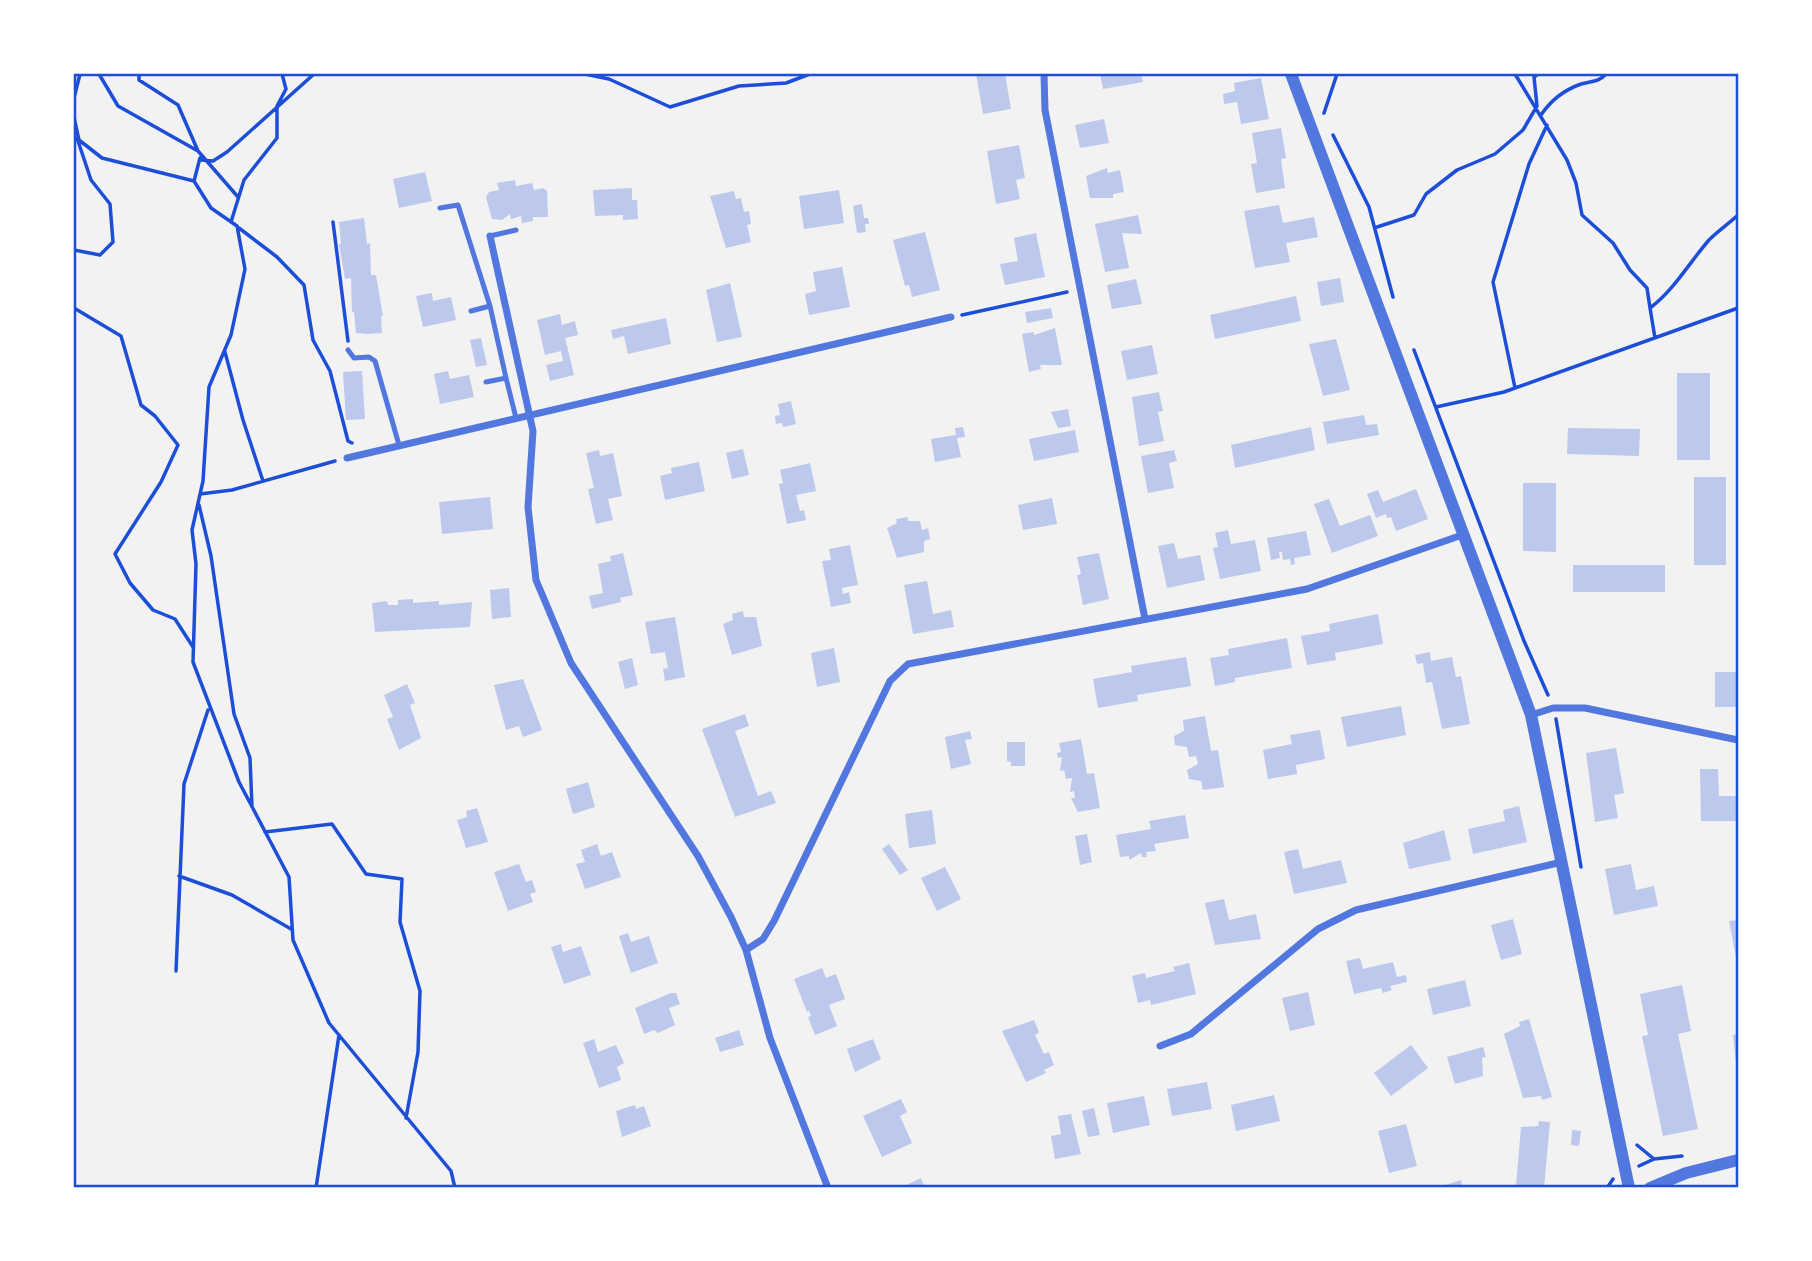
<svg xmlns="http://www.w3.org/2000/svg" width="1812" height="1261" font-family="Lato,sans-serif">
	<rect width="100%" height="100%" fill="#f2f2f2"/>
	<path fill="#bdc9ec" d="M976,74H1005L1011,109L983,114Z
		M1100,74H1141L1143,82L1103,89Z
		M1261,78L1269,119L1241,124L1237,102L1224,104L1223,94L1235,91L1234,83Z
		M1104,119L1109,143L1080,148L1075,125Z
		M1281,128L1286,158L1281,159L1285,188L1256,193L1251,164L1257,163L1252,133Z
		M1019,145L1025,178L1016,180L1020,199L996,204L987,151Z
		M1107,168L1108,173L1120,170L1124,192L1113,194V198H1090L1086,176Z
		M425,172L432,201L399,208L393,179Z
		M515,180L516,186L532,183L534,190L543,188L547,191L548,217H533V221L522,223L521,216L511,219L510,214L502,220L492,219L486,197L489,192L499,190L497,183Z
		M632,188V200H637L638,219L623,220V215L595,216L593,190Z
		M839,190L844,223L804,229L799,196Z
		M734,191L736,199L741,198L744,212L749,211L751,224L747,225L751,242L726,248L710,196Z
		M862,204L864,218H868L869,224H865L866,232L857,233L853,206Z
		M1279,205L1283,223L1314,217L1318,237L1286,243L1290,262L1255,268L1244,211Z
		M1138,215L1142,234L1122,233L1129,268L1105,272L1095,224Z
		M364,218L367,244L370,243L371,275H376L383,316H381L382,333L367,334L356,333L354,312H352L351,278L345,279L339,244H341L339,222Z
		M925,232L940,290L912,297L909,285L905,286L893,240Z
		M1036,233L1045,277L1005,285L1000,264L1018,261L1014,238Z
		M842,267L850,307L809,315L805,294L816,291L813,272Z
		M1340,278L1344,302L1321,306L1317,282Z
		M1136,279L1142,304L1112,309L1107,285Z
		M730,283L742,337L717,342L706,290Z
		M432,293L433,301L451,297L456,320L423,327L416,296Z
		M1296,296L1301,321L1215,339L1210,315Z
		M1051,308L1053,318L1027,323L1025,312Z
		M560,314L562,325L575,321L578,335L565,338L574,375L550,381L546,365L563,361L561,351L545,355L537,320Z
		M666,318L671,344L628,354L624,336L613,339L611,330Z
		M1055,328L1062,365H1040L1041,369L1029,372L1022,334L1034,332V335Z
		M481,338L487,365L476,367L470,340Z
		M1336,339L1350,390L1323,396L1309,344Z
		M1152,345L1158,374L1127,380L1121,351Z
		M362,371L365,419L346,420L343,372Z
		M448,371L450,379L469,375L474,397L440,404L434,374Z
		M1677,373H1710V460H1677Z
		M1159,392L1163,411L1158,412L1164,441L1139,446L1132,397Z
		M791,401L796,424L783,427L782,423L776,424L775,416L780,415L778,404Z
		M1068,409L1071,426L1058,428L1051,412Z
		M1364,415L1366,425L1377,424L1379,435L1327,444L1323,422Z
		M963,427L965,437L957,438L961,457L935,462L931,439L956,435L955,428Z
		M1311,427L1315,450L1235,468L1231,445Z
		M1568,428L1640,429L1639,456L1567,454Z
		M1075,430L1079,452L1034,461L1029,439Z
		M743,449L749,475L732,479L726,453Z
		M599,450L600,456L613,453L622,496L608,499L613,520L596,524L588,489L594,488L586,453Z
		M1174,450L1177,461L1169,463L1174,488L1148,493L1141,456Z
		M699,462L705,491L665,500L660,476L672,473L671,468Z
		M810,463L816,491L796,495L800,511L804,510L806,520L787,524L779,484L783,483L780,470Z
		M1694,477H1726V565H1694Z
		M1523,483H1556V552L1523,551Z
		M1416,489L1428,519L1396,531L1391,517L1387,518L1386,514L1376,518L1367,494L1378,490L1383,502Z
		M490,497L493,529L442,534L439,502Z
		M1052,498L1057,524L1023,530L1018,505Z
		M1329,499L1340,526L1370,515L1378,536L1332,553L1314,504Z
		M908,517V521H920L922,530L928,528L930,539L924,541V552L897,558L887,528L897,523L896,519Z
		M1228,530L1231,544L1255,540L1261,571L1220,579L1213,548L1218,547L1215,533Z
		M1306,531L1311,555L1294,558L1295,564L1291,565L1290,559L1283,560L1282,552H1279L1280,558L1271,560L1267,538Z
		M1174,543L1178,559L1200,555L1205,580L1167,588L1158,546Z
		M850,545L858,585L842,588L843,594L849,592L851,603L831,607L822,561L831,560L829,549Z
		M623,553L633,595L620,598L621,602L592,609L589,596L603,593L598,564L611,561L610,556Z
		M1099,553L1109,599L1083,605L1077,575L1081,574L1077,557Z
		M1573,565H1665V592H1573Z
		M927,581L933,614L951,610L954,627L913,634L904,585Z
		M509,588L511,617L492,619L490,590Z
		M413,599V603L439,601V605L472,602L470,627L375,632L372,603L387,601L388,605H398V600Z
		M743,611L744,617H756L762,646L732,655L723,624L733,620L732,614Z
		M1378,614L1383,644L1335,653L1336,660L1307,665L1301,636L1330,631L1329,624Z
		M675,617L685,677L665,681L663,669L668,668L665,652L651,654L645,622Z
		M1287,638L1292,668L1235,678V682L1215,686L1210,658L1229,655L1228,649Z
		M834,648L840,682L817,687L811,653Z
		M1430,652L1431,661L1452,657L1456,677L1461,676L1470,724L1442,729L1432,682L1426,683L1423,663L1417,664L1415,655Z
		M1186,657L1191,686L1137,695L1138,701L1098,708L1093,679L1132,672L1131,666Z
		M632,658L638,685L625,689L618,662Z
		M1715,672H1738V707H1715Z
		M523,679L542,730L523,737L519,726L506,730L494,685Z
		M407,684L415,703L410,705L421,738L399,750L387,719L393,717L384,695Z
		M1401,706L1406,735L1347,747L1341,717Z
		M745,714L749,726L735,731L758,796L771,791L776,803L735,817L702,729Z
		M1205,716L1211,751L1218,750L1224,787L1203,790L1201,781L1189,779L1187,770L1198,764L1196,756L1189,757L1187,747L1175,745L1174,736L1184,731L1183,720Z
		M1320,730L1325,759L1296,765L1297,774L1268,779L1263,750L1292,744L1290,735Z
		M970,731L972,739L965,740L971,764L951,769L945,737Z
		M1081,739L1087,774L1094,773L1100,808L1078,812L1071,798H1075L1074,791L1070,792L1072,778L1066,779L1064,770L1060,771L1062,757L1058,758L1057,753L1061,752L1059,743Z
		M1007,742H1025V766H1011V762L1007,761Z
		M1616,748L1624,793L1614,795L1618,818L1595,822L1586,753Z
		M1700,769H1718L1719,796H1738V821H1701Z
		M588,782L595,807L573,814L566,789Z
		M1519,806L1527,842L1473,854L1468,829L1505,821L1503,810Z
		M477,808L488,842L466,848L457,820L467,817L466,811Z
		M932,810L936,844L909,848L905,814Z
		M1185,815L1189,838L1154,844L1156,851L1146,852L1147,857H1142L1141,853L1129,860V856L1120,857L1116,835L1151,829L1149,821Z
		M1444,830L1451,860L1409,869L1403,843Z
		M1087,834L1092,862L1080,865L1075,836Z
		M597,844L601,856L612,852L621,877L585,889L576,864L585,862L581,850Z
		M889,844L908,870L900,875L882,849Z
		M1298,849L1303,869L1341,860L1347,883L1294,894L1284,852Z
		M519,864L526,882L532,880L536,892L530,894L533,902L508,911L494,872Z
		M1631,864L1636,890L1654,886L1658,906L1614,915L1605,869Z
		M945,867L961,899L937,911L921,878Z
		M1224,899L1229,920L1256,914L1261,939L1215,945L1205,903Z
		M1513,919L1522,954L1501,960L1491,925Z
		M1738,920V962H1737L1729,921Z
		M628,933L631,942L649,936L658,963L631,973L619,936Z
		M561,944L563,952L581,946L591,975L564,984L551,947Z
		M1360,958L1363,969L1393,962L1397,977L1406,975L1407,982L1390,986L1392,990L1383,993L1381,988L1354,994L1346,961Z
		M1189,963L1196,994L1151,1005L1150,1000L1138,1003L1132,976L1145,973L1146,978L1175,971L1173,967Z
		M822,968L826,978L836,974L845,999L829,1005L837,1026L815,1035L808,1017L811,1016L809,1011L807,1012L794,979Z
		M1465,980L1471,1006L1433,1015L1427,989Z
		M1682,985L1691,1031L1678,1034L1698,1129L1663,1136L1642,1036L1648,1035L1640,994Z
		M1308,992L1315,1025L1290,1031L1282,998Z
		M671,993H676L680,1004L669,1008L675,1025L658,1033L654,1030L644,1034L635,1008Z
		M1529,1019L1552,1097L1542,1100L1541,1096L1523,1098L1504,1034L1520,1026L1519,1022Z
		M1034,1020L1039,1032L1035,1035L1044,1054L1049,1052L1054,1065L1044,1070L1046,1073L1026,1082L1002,1031Z
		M739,1030L744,1045L720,1052L715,1038Z
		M1738,1034V1072H1737L1733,1035Z
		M594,1039L598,1052L616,1045L624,1063L617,1067L621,1080L599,1088L583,1043Z
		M873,1039L881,1059L855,1072L847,1049Z
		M1411,1045L1428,1068L1391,1096L1374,1073Z
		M1483,1047L1486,1057L1482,1058L1483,1076L1455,1084L1447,1057Z
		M1207,1082L1212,1109L1172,1116L1167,1089Z
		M1274,1095L1280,1121L1236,1131L1231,1105Z
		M1144,1096L1150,1125L1113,1133L1107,1103Z
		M901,1099L907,1112L900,1116L912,1143L882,1157L863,1116Z
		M635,1105L636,1109L644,1106L651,1126L622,1137L616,1111Z
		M1094,1108L1100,1135L1088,1137L1082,1111Z
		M1071,1114L1081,1154L1055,1159L1051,1136L1061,1134L1058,1116Z
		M1539,1121L1550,1122L1544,1188H1524L1516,1185L1521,1127L1538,1126Z
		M1406,1124L1417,1166L1389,1173L1378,1131Z
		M1572,1130L1581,1131L1579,1146L1571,1145Z
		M921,1178L925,1188H900Z
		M1461,1180L1463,1188H1439V1187Z"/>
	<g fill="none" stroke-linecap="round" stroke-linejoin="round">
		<path stroke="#1d4ed8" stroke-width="3.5" d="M99,74L118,106L198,151L238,197
			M139,74V80L178,105L198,151
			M484,74H494
			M585,74L609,79L670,107L739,86L786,83L810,74
			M1515,74L1567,160L1576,183L1582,215L1613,243L1630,270L1647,288L1650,308
			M74,98L80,74
			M1324,113L1337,74
			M1541,115C1551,100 1564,90 1581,84C1592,81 1599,82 1606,74
			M74,117L79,140L102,158L194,181L211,208L237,226L245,269L231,335L209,387L203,481L192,530L196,564L193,662L239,782L289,877L293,940L329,1023L451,1171L455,1188
			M1333,135L1369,207L1393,297
			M201,160L213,161L227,152L314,74
			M194,181L200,158
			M231,222L244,180L277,138V106L286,89L282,74
			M333,222L348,341
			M1377,227L1414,215L1426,194L1457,170L1495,154L1523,130L1537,106L1534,77L1538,74
			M239,228L277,257L304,285L313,340L330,371L348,441L352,443
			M74,250L100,255L113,242L110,204L91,180L77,138
			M74,308L121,336L141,405L155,416L178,445L161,482L115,554L130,583L153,610L175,619L193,647
			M962,315L1067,292
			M1655,338L1650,308C1674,290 1689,263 1709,240C1712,236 1733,220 1738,215
			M1414,350L1524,641L1548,695
			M225,352L243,420L263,481
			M1515,388L1493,282L1529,164L1547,125
			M1436,407L1504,392L1738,308
			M200,494L232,490L335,461
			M199,505L211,556L234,714L250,758L252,807
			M1556,719L1581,867
			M265,832L332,824L366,874L402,879L400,922L420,991L418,1052L406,1118
			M179,876L232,895L291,929
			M176,971L184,784L208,710
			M1637,1145L1654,1159
			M1639,1166L1654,1159L1682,1156
			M316,1188L339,1035
			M1607,1188L1613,1179"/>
		<path stroke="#5277de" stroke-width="5" d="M440,208L458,205L490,306
			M490,236L516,230
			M471,311L490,306L506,378
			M348,350L354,358L369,357L375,361L399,445
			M486,382L506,378L516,418"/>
		<path stroke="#5277de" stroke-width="7" d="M1044,74L1045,110L1145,619
			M490,236L533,431L528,507L536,580L571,663L698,856L731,917L746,950L770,1038L828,1188
			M347,458L951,317
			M1531,715L1553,708H1585L1738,740
			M746,950L763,939L774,921L890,681L908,664L1307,589L1465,534
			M1160,1046L1191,1034L1318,929L1356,910L1562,862"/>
		<path stroke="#5277de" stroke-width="12" d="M1291,74L1531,715L1629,1188
			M1650,1188L1686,1173L1738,1160"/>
	</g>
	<rect width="1812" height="1261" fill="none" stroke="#ffffff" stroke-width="150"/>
	<rect x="75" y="75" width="1662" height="1111" fill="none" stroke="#1d4ed8" stroke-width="2.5"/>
</svg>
